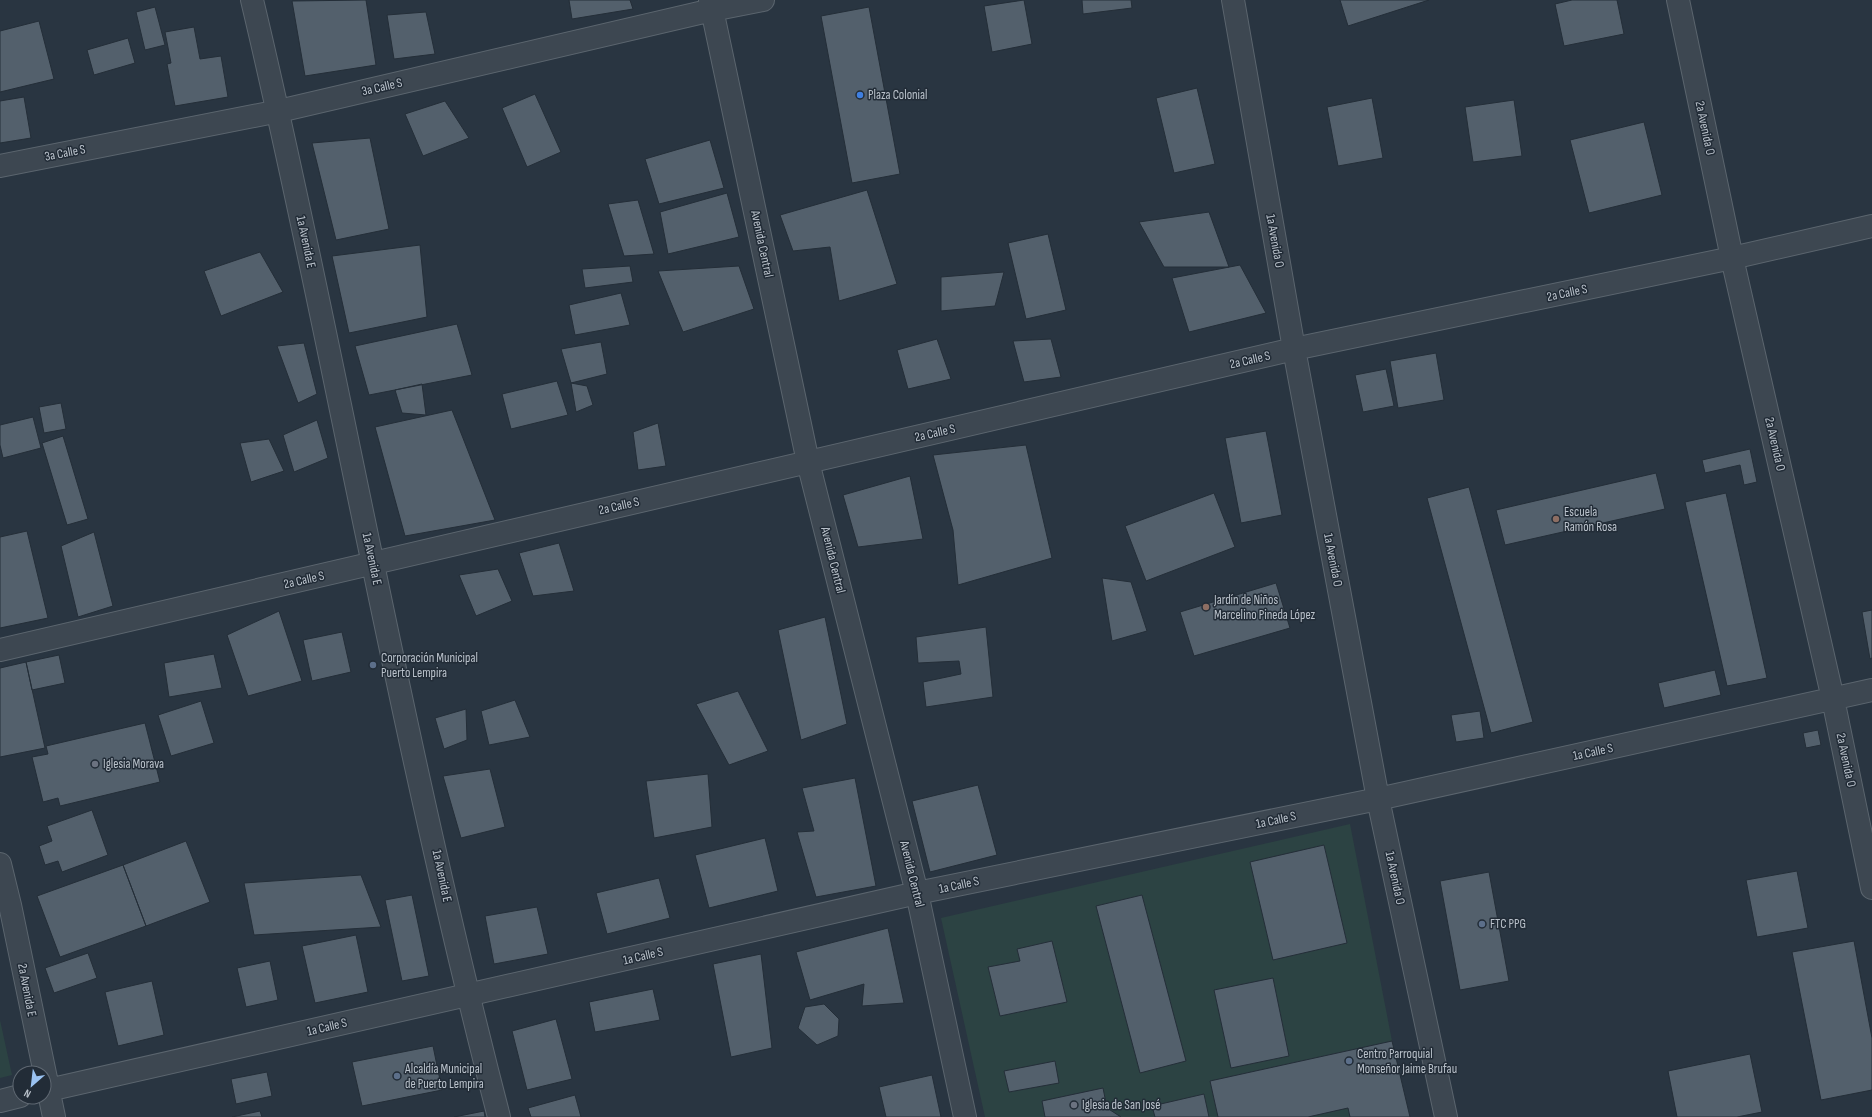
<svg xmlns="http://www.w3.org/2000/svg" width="1872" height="1117" font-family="'Sofia Sans Condensed',sans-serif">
	<rect width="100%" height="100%" fill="#293541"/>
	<path fill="#2c4343" d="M1350,824L1392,1041L1210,1081L1218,1117H1121L1107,1108L1102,1088L1042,1101L1045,1117H985L941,918Z
		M0,1020L12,1075L0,1078Z
		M1348,1108L1350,1117H1308Z"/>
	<path fill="#53606c" stroke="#242e38" d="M366,0L376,65L305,76L292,1Z
		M569,0H630L633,9L572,19Z
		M1024,0L1032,44L992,52L984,6Z
		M1082,0H1131L1132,8L1083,14Z
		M1340,0H1429L1348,26Z
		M1572,0H1617L1624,34L1564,46L1555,4Z
		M155,7L165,45L145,50L136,12Z
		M869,7L900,174L852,183L821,16Z
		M426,12L435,54L394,59L387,15Z
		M39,21L54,79L0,92V31Z
		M194,27L200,59L221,56L228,97L175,106L167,64L171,63L165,32Z
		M128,38L135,63L94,75L87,50Z
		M1197,88L1215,164L1174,173L1156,98Z
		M535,94L561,152L527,167L502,108Z
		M24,97L31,138L0,143V101Z
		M1372,98L1383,158L1338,166L1327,107Z
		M1514,100L1522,156L1473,162L1465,107Z
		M445,101L469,138L423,156L405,114Z
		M1644,122L1662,195L1589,213L1570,140Z
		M370,138L389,229L336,240L312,143Z
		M710,140L724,188L659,204L645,159Z
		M867,190L897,284L839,301L830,247L793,251L780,215Z
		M727,193L739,237L668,254L660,212Z
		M638,200L654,254L624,256L608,204Z
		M1209,212L1229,267H1164L1139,222Z
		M1048,234L1066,310L1026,319L1008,243Z
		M420,245L427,317L349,333L332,256Z
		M260,252L283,292L221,316L204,271Z
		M1240,265L1266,313L1189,332L1172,278Z
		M630,266L633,282L585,288L582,269Z
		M739,266L754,309L683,332L658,271Z
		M1004,272L995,306L941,311V277Z
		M621,293L630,325L575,335L569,305Z
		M457,324L472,375L369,395L355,346Z
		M937,339L951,379L908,389L897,350Z
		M1051,339L1061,377L1024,382L1013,341Z
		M601,342L607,374L571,383L561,349Z
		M304,343L317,394L298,403L277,346Z
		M1436,353L1444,400L1398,408L1390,361Z
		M1386,369L1394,406L1363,412L1355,375Z
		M557,381L568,415L511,429L502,394Z
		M571,383L587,386L593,405L576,412Z
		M422,384L426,415L402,413L395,390Z
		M61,403L66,429L44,433L39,407Z
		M452,410L495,520L405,536L375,427Z
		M33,417L41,448L3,458L0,445V425Z
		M317,420L328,458L294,472L283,435Z
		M658,423L666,466L638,470L633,432Z
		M1266,431L1282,515L1241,523L1225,438Z
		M63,436L88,519L67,525L42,443Z
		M269,439L284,471L251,482L240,443Z
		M1026,445L1052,558L958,585L953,530L933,455Z
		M1750,449L1757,482L1744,485L1740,465L1705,473L1702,460Z
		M1656,473L1665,509L1505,545L1496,510Z
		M910,476L923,539L858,547L843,495Z
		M1469,487L1533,722L1491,733L1427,498Z
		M1214,493L1235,547L1146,581L1125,526Z
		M1726,493L1767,678L1727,686L1685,502Z
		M27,531L48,618L0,628V537Z
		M94,532L113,606L78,617L61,546Z
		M559,543L574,591L533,596L519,553Z
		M498,569L512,601L476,616L459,575Z
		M1102,578L1131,582L1147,631L1112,641Z
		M1276,583L1290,628L1194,656L1180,612Z
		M1872,610V658L1870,659L1862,612Z
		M279,611L302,681L248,696L227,635Z
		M825,617L847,724L801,740L778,630Z
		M986,627L993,697L926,707L923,682L961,674L959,661L918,663L916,637Z
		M342,632L351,672L312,681L303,640Z
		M214,654L222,688L169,697L164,663Z
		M59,655L65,683L32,690L26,662Z
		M26,662L45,748L0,757V668Z
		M1715,670L1721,695L1664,708L1658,683Z
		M738,691L768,751L729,765L696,704Z
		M515,700L530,737L489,745L481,711Z
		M201,701L214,743L171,756L158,715Z
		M466,709L467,740L444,749L435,718Z
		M1480,711L1484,738L1456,742L1451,715Z
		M145,723L160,782L60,806L58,798L43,802L32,757L48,754L46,746Z
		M1818,730L1821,745L1806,748L1803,733Z
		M490,769L505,827L461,838L443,776Z
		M708,774L712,827L654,838L646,781Z
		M855,778L876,886L816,897L797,832L814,831L802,788Z
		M978,785L997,855L930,872L912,801Z
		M92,810L108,855L62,872L58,861L45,865L39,846L52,841L47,826Z
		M765,838L778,891L709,908L695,855Z
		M186,841L210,902L146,926L123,865Z
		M1324,845L1347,943L1273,960L1250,862Z
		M123,865L146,926L60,957L37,896Z
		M1797,871L1808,928L1757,937L1746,880Z
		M1489,872L1509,981L1460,990L1440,881Z
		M361,875L381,927L254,935L244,883Z
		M659,878L670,918L607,934L596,893Z
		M412,895L429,976L402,981L385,900Z
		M1142,895L1186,1061L1140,1073L1096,906Z
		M537,907L548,954L494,964L485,916Z
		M888,928L904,1003L862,1006L864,984L810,1000L796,952Z
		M356,935L368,992L315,1003L302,946Z
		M1052,941L1067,1002L1000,1016L988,967L1020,961L1017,949Z
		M1854,941L1872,1038V1090L1821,1100L1792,952Z
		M88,953L97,978L54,993L45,968Z
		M761,954L772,1048L731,1057L713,964Z
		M270,961L278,1000L246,1007L237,968Z
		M1273,978L1289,1056L1231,1068L1214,990Z
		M152,981L164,1035L118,1046L105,992Z
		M653,989L660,1020L595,1032L589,1002Z
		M824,1004L839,1019L838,1036L817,1045L798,1028L805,1007Z
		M556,1019L572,1079L527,1090L512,1031Z
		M1392,1041L1410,1117H1350L1348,1108L1308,1117H1218L1210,1081Z
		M433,1046L442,1090L362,1106L352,1062Z
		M1750,1054L1762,1112L1737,1117H1677L1668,1071Z
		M1055,1061L1059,1083L1009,1092L1004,1071Z
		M267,1072L272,1096L236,1104L231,1079Z
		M932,1075L941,1117H886L879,1087Z
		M1103,1088L1107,1108L1121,1117H1045L1042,1101Z
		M1204,1094L1209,1117H1155L1152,1106Z
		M575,1095L581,1117H531L528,1108Z
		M260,1111L262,1117H232Z
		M484,1111L485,1117H454Z"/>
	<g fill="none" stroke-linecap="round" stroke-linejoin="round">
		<g stroke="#5b656e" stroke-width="24">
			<path id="street" d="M252,0C284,134 312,269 340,405C389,643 438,882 499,1117
				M710,0L808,462L917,893L965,1117
				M1233,0L1294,349L1378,799L1446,1117
				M1678,0L1732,258L1833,699L1872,888
				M0,166L279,111L712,10L763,0
				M0,650L1294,349L1732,258L1872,226
				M0,864L10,905L54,1117
				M44,1091L917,893L1378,799L1872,690
				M0,1101L20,1096"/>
		</g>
		<use href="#street" stroke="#3d4751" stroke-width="22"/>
	</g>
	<circle fill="#3f7fe0" stroke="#222c37" stroke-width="1.5" cx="860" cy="95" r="4"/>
	<g fill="#8d6e63" stroke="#222c37" stroke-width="1.5">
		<circle cx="1556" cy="519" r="4"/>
		<circle cx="1206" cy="607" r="4"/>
	</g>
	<g fill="#5c6f8a" stroke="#222c37" stroke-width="1.5">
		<circle cx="373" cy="665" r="4"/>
		<circle cx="1482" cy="924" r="4"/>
		<circle cx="1349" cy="1061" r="4"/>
		<circle cx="397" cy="1076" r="4"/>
	</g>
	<g fill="#6b7280" stroke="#222c37" stroke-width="1.5">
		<circle cx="95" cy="764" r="4"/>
		<circle cx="1074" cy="1105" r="4"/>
	</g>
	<g text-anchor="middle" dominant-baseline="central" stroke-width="3" stroke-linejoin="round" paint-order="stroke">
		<g font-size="13" fill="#bac2cb" stroke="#222c37">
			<text transform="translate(382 87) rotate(-13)">3a Calle S</text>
			<text transform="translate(1705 128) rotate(78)">2a Avenida O</text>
			<text transform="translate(65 153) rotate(-11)">3a Calle S</text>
			<text transform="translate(1275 241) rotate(80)">1a Avenida O</text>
			<text transform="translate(306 242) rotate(78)">1a Avenida E</text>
			<text transform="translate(762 244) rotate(78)">Avenida Central</text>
			<text transform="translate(1567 293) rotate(-12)">2a Calle S</text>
			<text transform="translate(1250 360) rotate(-13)">2a Calle S</text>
			<text transform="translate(935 433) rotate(-13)">2a Calle S</text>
			<text transform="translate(1775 444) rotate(77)">2a Avenida O</text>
			<text transform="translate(619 506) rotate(-13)">2a Calle S</text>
			<text transform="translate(372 559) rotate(78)">1a Avenida E</text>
			<text transform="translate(833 560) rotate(76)">Avenida Central</text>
			<text transform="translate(1333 560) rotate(79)">1a Avenida O</text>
			<text transform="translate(304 580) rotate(-13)">2a Calle S</text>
			<text transform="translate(1593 752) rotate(-12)">1a Calle S</text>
			<text transform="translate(1846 760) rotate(78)">2a Avenida O</text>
			<text transform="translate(1276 820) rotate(-12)">1a Calle S</text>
			<text transform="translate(912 874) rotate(76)">Avenida Central</text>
			<text transform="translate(442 876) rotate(78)">1a Avenida E</text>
			<text transform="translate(1395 878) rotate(78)">1a Avenida O</text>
			<text transform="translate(959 885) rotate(-12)">1a Calle S</text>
			<text transform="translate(643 956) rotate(-13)">1a Calle S</text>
			<text transform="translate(27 990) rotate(79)">2a Avenida E</text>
			<text transform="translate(327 1027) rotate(-13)">1a Calle S</text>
		</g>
		<g font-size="13" fill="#bac2cb" stroke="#222c37" text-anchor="start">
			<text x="868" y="95">Plaza Colonial</text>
			<text x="1564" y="512">Escuela<tspan x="1564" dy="15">Ramón Rosa</tspan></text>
			<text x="1214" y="600">Jardín de Niños<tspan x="1214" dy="15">Marcelino Pineda López</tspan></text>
			<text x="381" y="658">Corporación Municipal<tspan x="381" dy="15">Puerto Lempira</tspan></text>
			<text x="103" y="764">Iglesia Morava</text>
			<text x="1490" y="924">FTC PPG</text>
			<text x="1357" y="1054">Centro Parroquial<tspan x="1357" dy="15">Monseñor Jaime Brufau</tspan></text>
			<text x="405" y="1069">Alcaldía Municipal<tspan x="405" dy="15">de Puerto Lempira</tspan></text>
			<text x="1082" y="1105">Iglesia de San José</text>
		</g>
	</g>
	<g transform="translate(32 1085) rotate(208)"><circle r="19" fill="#222c37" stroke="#5f6872"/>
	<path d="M0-3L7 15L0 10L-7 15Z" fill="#9ac2f1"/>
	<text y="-6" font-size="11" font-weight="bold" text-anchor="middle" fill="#bac2cb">N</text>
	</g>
</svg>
